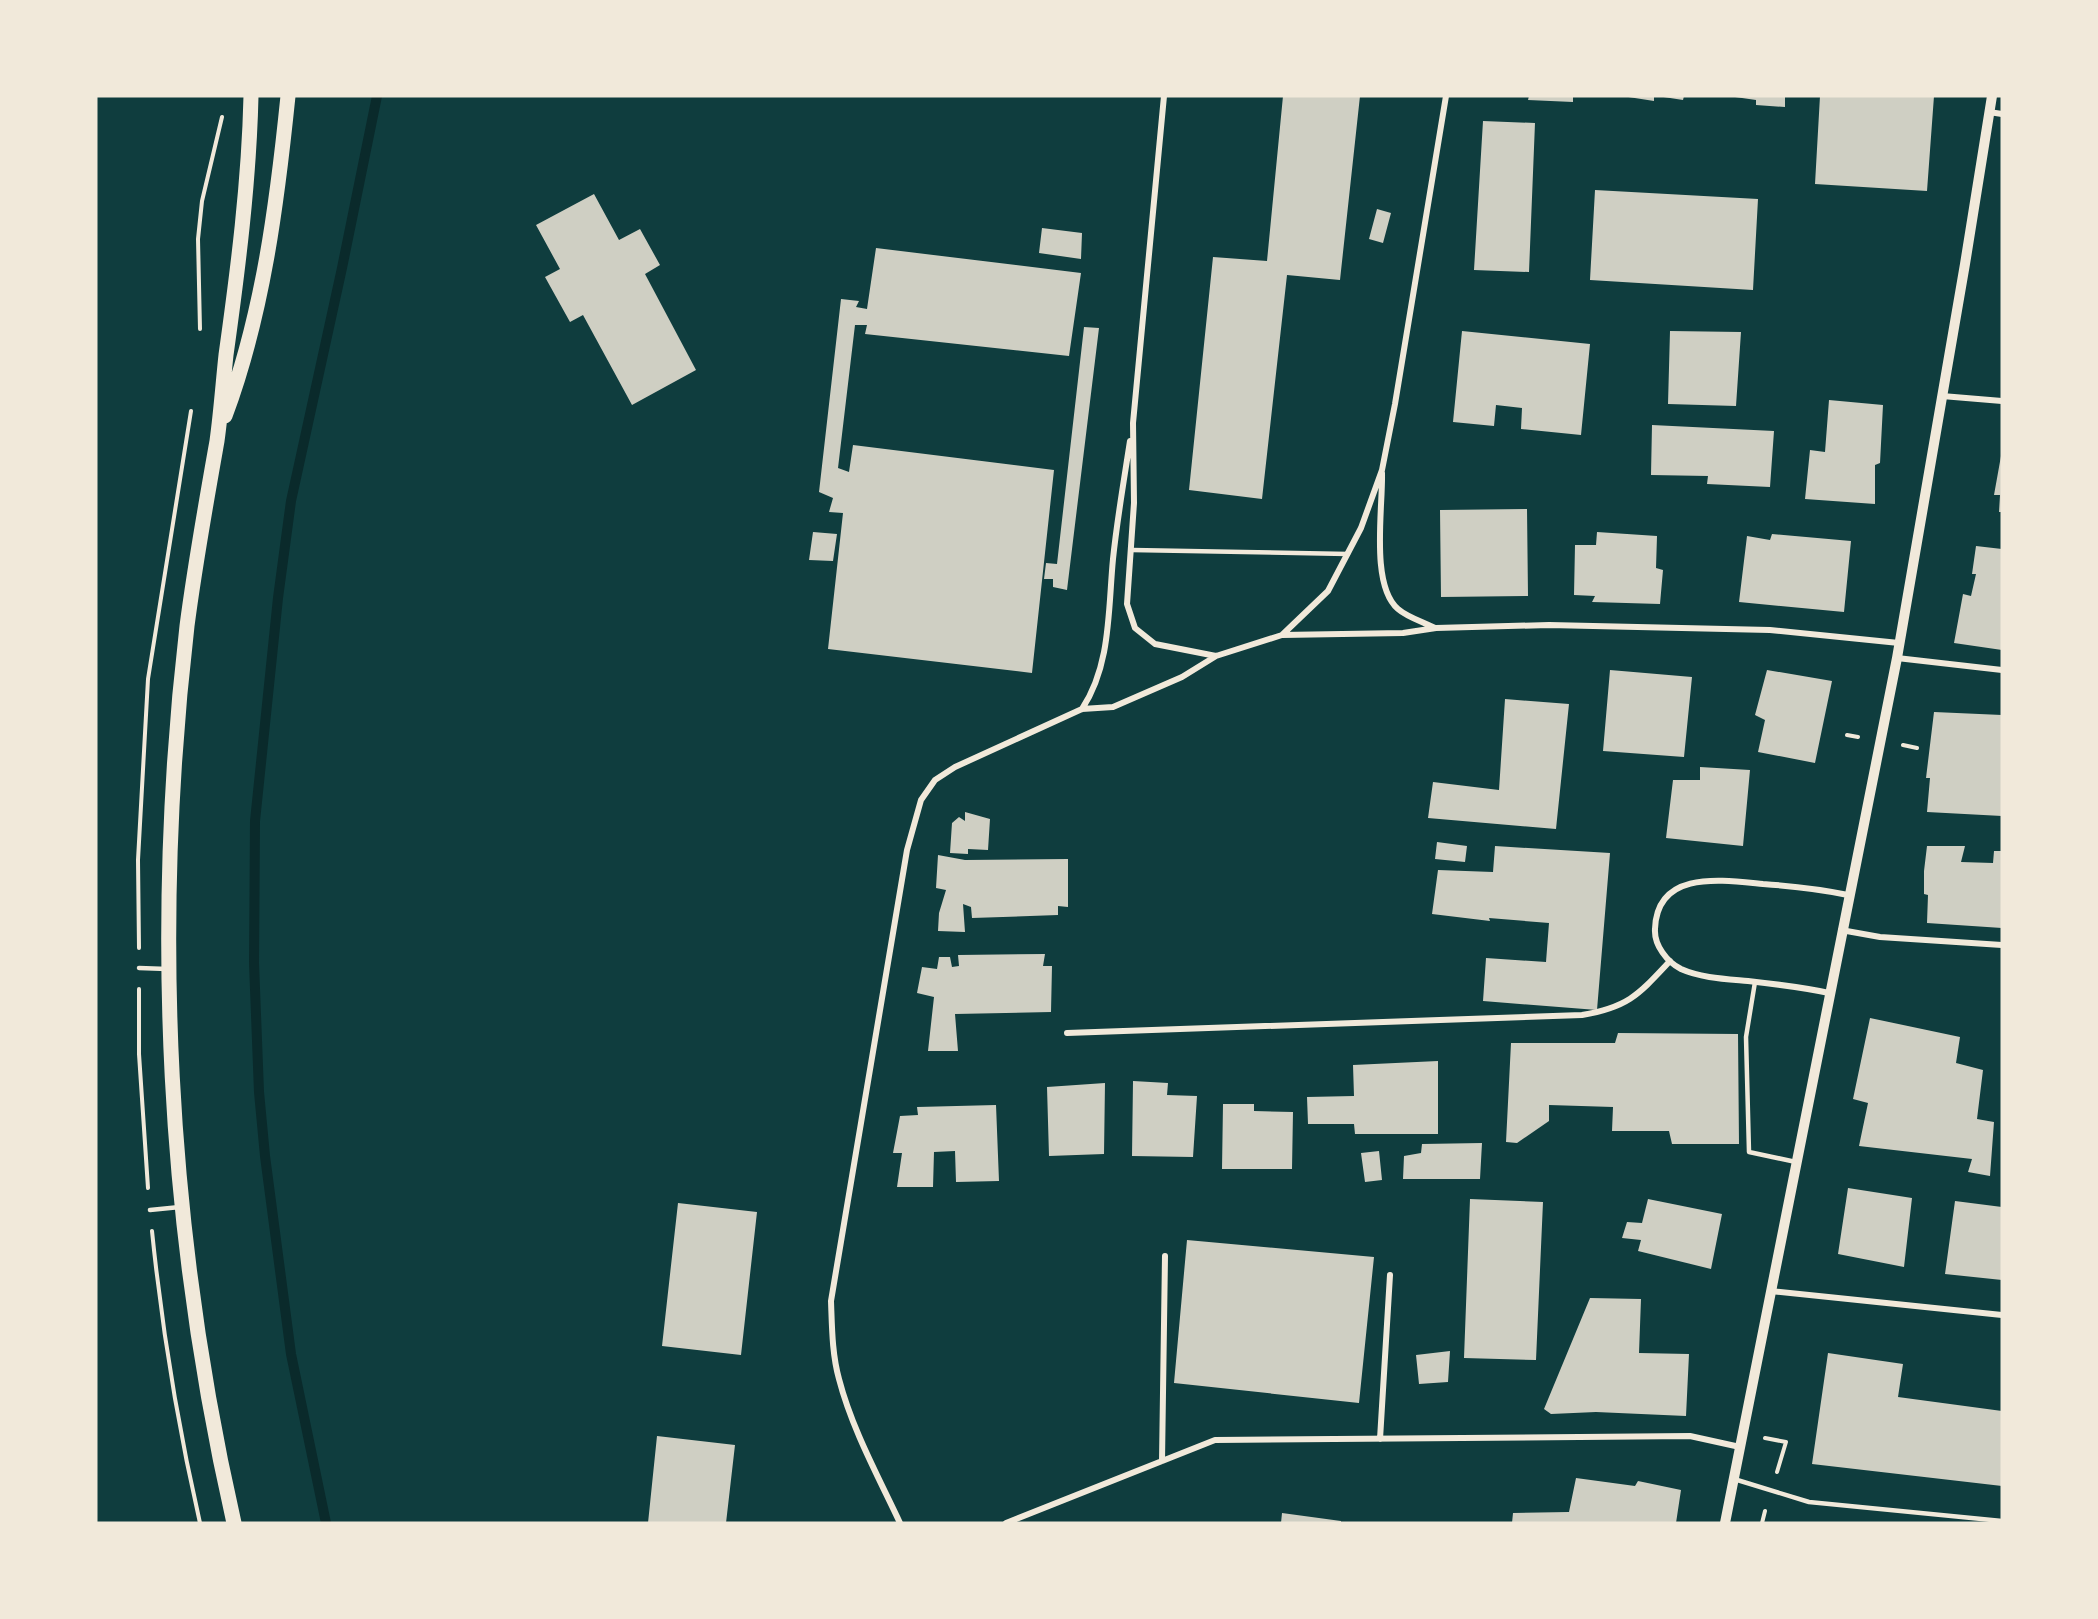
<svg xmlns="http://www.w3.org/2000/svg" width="2098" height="1619" font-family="Rubik,sans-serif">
	<rect width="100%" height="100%" fill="#0f3d3e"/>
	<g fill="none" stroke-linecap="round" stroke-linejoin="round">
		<path stroke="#0a2a2b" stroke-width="10" d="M326,1523L291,1354L265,1156L259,1092L254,963L255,821L278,598L291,501L342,268L377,96"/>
	</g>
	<path fill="#cfcfc3" d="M1283,96H1360L1340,280L1287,275L1262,499L1189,490L1213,257L1267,261Z
		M1529,96H1573V102L1528,100Z
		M1622,96H1654V101Z
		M1657,96H1684L1683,100Z
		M1728,96H1785V107L1756,105V100Z
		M1820,96H1934L1927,191L1815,184Z
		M1483,121L1535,123L1529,272L1474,270Z
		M1595,190L1758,199L1753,290L1590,280Z
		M594,194L619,240L640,229L660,265L645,274L696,370L632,405L583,315L570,322L545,277L560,269L536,225Z
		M1377,209L1391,213L1383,243L1369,239Z
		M1042,228L1082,233L1081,259L1039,253Z
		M876,248L1081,273L1069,356L865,334L867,325H855L838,468L849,472L853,445L1054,470L1032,673L828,649L843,513L829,512L833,498L819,492L841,299L859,301L856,307L867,309Z
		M1084,327L1099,328L1067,590L1053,587V579H1044L1046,563L1057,564Z
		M1462,331L1590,344L1581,435L1521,429L1522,408L1496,405L1494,426L1453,422Z
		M1670,331L1741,332L1736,406L1668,404Z
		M1829,400L1883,405L1880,463L1875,465V504L1805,499L1810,450L1825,452Z
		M1652,425L1774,431L1770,487L1707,484L1708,476L1651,475Z
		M2001,456H2002V512H1999L2000,495H1994Z
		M1527,509L1528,596L1441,597L1440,510Z
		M813,532L837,534L833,561L809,560Z
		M1597,532L1657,536L1656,568L1663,570L1660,604L1592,602L1595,596L1574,595L1575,545H1596Z
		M1772,534L1851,541L1844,612L1739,602L1747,536L1770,540Z
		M1976,546L2002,549V650L1954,643L1963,594L1971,596L1976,574H1972Z
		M1610,670L1692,677L1684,757L1603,751Z
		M1767,670L1832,681L1815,763L1758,752L1765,720L1755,715Z
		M1505,699L1569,704L1556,829L1428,818L1433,782L1499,790Z
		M1934,712L2002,715V816L1927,812L1930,778H1926Z
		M1700,767L1750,770L1743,846L1666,838L1673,780H1700Z
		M965,812L990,819L988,850L968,849V854L950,853L952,823L959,817L965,821Z
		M1437,842L1467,846L1465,862L1435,859Z
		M1495,846L1610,853L1597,1010L1483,1001L1486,958L1546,962L1549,923L1489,918L1490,921L1432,914L1438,870L1493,872Z
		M1927,846H1965L1961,862L1993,863L1994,851H2002V928L1927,923L1928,895L1924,894V871Z
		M938,855L965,860L1068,859V907L1058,906V915L972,918L971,907L963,904L965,932L938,931L939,913L946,890L936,888Z
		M1045,954L1043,966H1052L1051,1012L955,1014L958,1051H928L934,997L917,993L922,967L937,969L939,957H950L952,967L959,966L958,955Z
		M1870,1018L1960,1037L1956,1063L1983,1070L1977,1119L1994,1122L1990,1176L1968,1172L1972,1159L1859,1146L1868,1103L1853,1099Z
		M1618,1033L1738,1034L1739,1144H1672L1669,1131H1612L1613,1107L1549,1105V1121L1517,1143L1506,1142L1511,1043H1615Z
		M1438,1061V1134H1355L1354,1124H1308L1307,1097L1354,1096L1353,1065Z
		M1133,1081L1168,1083L1167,1095L1197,1096L1193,1157L1132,1156Z
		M1105,1083L1104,1154L1049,1156L1047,1087Z
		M1223,1104H1254V1111L1293,1112L1292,1169H1222Z
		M996,1105L999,1181L956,1182L955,1151L934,1152L933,1187H897L902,1153H893L900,1116L918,1115L917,1107Z
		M1482,1143L1480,1179H1403L1404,1156L1421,1153L1422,1144Z
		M1379,1151L1382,1180L1365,1182L1361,1153Z
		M1848,1188L1912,1198L1904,1267L1838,1254Z
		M1470,1199L1543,1202L1536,1360L1464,1358Z
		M1648,1199L1722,1214L1711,1269L1638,1251L1641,1240L1622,1238L1627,1222L1642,1223Z
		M1955,1201L2002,1207V1280L1945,1274Z
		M678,1203L757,1212L741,1355L662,1346Z
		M1187,1240L1374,1257L1359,1403L1174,1383Z
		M1590,1298L1641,1299L1639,1353L1689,1354L1686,1416L1596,1412L1551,1414L1544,1409Z
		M1450,1351L1448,1382L1419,1384L1416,1355Z
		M1828,1353L1903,1364L1898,1397L2002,1411V1486L1812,1464Z
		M657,1436L735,1445L726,1523H648Z
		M1576,1478L1635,1486L1638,1481L1681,1490L1676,1523H1512L1513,1513L1569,1512Z
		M1282,1513L1341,1521V1523H1281Z"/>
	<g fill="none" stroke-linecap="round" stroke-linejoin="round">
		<path stroke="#f1e9da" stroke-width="4" d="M200,329L198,239L202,201L222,117
			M1847,735L1858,737
			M1903,745L1917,748
			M139,948L138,860L148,679L191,411
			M139,989V1054L148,1188
			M152,1231C162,1329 178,1427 200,1523
			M1765,1438L1786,1442L1777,1472
			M1762,1523L1765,1511"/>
		<path stroke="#f1e9da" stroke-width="4.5" d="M1132,550L1348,554
			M139,968L167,969
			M1755,982L1746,1037L1749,1152L1796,1162
			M150,1210L180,1207
			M1734,1479L1809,1502L2002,1521"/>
		<path stroke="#f1e9da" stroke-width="6" d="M1164,96L1133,423L1134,503L1127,604L1135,628L1155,644L1216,656L1282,635L1328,591L1361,528L1382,470L1395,404L1446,96
			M1989,112L2002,114
			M1942,396L2002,401
			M1382,473C1383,507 1370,585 1398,609C1407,617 1423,622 1435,628
			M1282,635L1403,633L1436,628L1549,625L1770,630L1899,643
			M1897,658L2002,670
			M1082,709C1111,665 1108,611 1113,559C1117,520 1124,480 1130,441
			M1841,930L1880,937L2002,945
			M1829,993C1802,987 1775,984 1748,981C1726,979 1701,978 1681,969C1667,962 1654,945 1655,929C1657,870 1721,880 1763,884C1791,886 1820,889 1848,895
			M1067,1033L1582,1015C1629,1007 1639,994 1670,961
			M1770,1291L2002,1315
			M1380,1439L1390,1275
			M1162,1461L1165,1256
			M900,1523C878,1476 852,1429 839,1379C832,1354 832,1327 831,1301L907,850L921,800L935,780L955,767L1082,709L1113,707L1182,677L1216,656
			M1006,1523L1215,1440L1690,1436L1740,1447"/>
		<path stroke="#f1e9da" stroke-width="10" d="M1725,1523L1897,658L1965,264L1992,96"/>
		<path stroke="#f1e9da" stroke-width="15" d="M225,416C263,314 277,204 288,96
			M234,1523C167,1229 152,926 187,626C195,564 206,503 217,441C221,412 223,383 226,355C238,269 249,182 251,96"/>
	</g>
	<rect width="2098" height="1619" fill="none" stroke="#f1e9da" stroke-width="195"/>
</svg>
